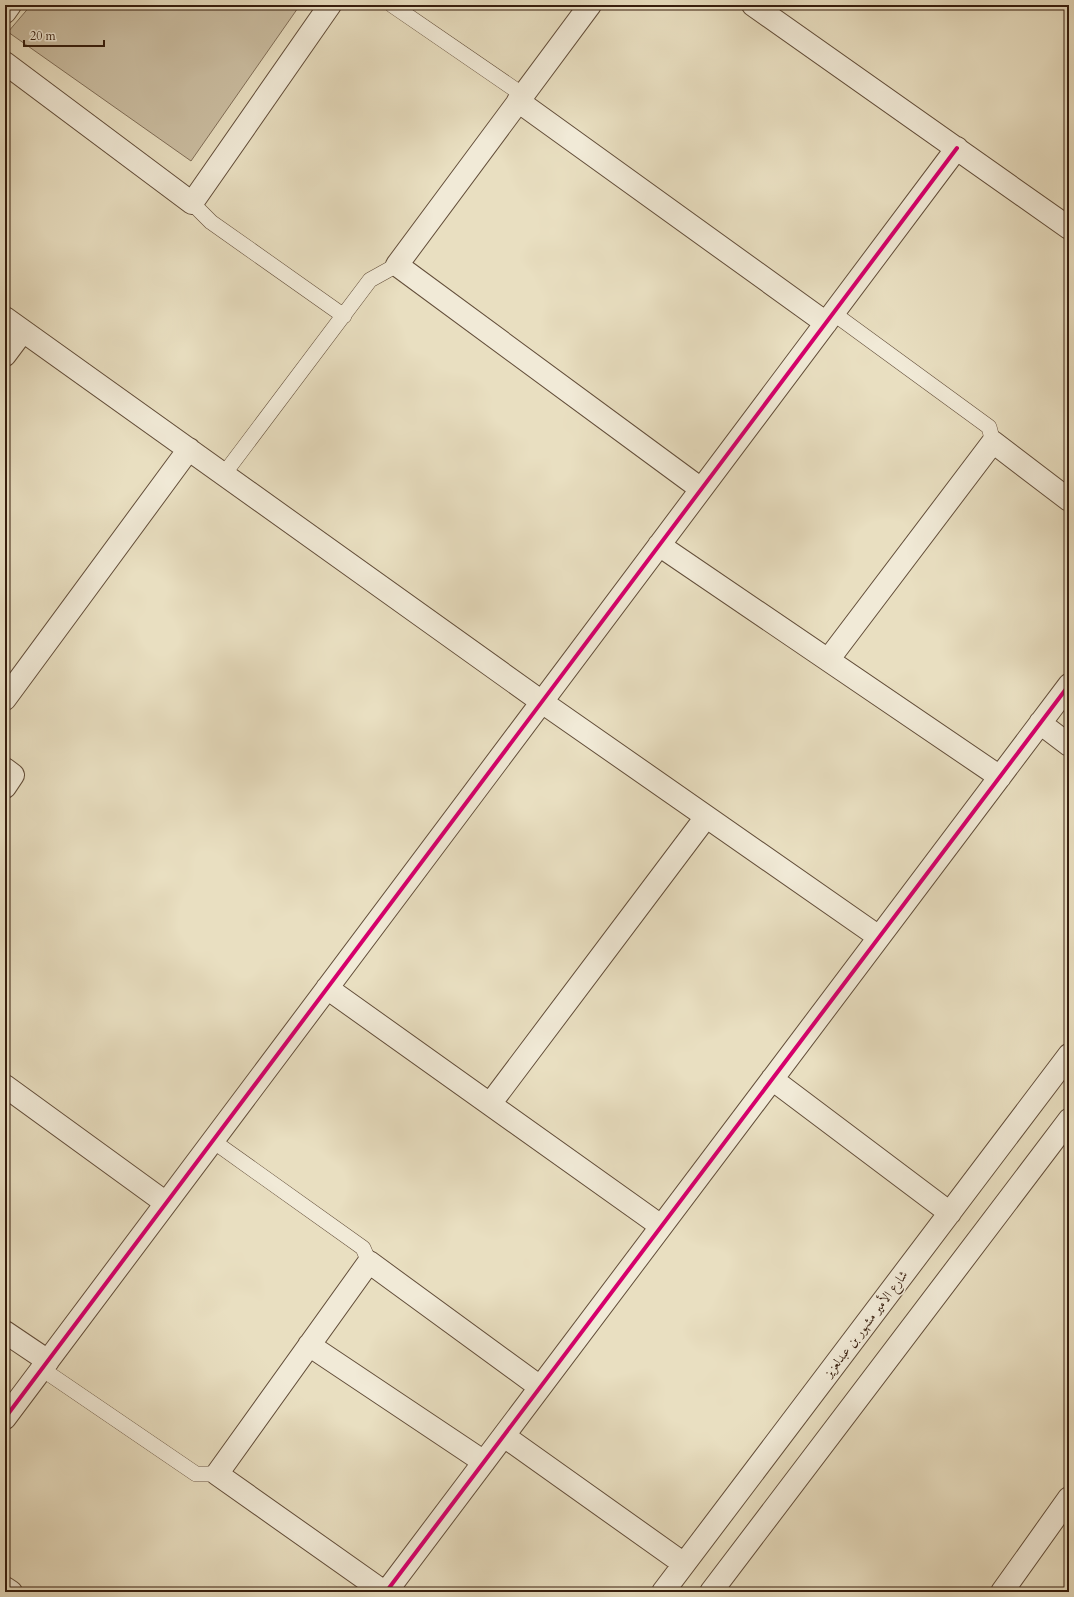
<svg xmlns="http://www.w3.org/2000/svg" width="1074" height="1597" font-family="Cardo,Amiri,serif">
	<rect width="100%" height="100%" fill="#e9dfc1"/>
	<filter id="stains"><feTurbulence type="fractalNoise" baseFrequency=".005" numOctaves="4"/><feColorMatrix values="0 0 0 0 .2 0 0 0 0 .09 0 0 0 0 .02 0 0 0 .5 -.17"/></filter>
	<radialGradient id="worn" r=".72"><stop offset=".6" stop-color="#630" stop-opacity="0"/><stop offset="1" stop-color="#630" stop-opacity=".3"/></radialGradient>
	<path fill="#cbbea2" stroke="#806e58" d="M31,5H300L191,161L8,32Z"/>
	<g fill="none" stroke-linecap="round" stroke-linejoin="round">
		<g stroke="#634e3a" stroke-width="16">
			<path id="service" d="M392,5L523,95
				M192,203L211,222L344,316
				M833,313L989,427L993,442
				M224,474L370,280L397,265
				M213,1141L363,1248L369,1262
				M42,1369L196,1474H217"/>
		</g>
		<g stroke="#634e3a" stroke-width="24">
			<path id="minor" d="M590,5L397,265L701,489
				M753,5L1069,228
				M5,12L10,5
				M5,63L192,203L330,5
				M518,101L826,323
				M5,318L542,702L879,937
				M5,355L23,331
				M659,545L1000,777
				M828,660L993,442L1069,500
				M5,699L189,449
				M1040,723L1069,745
				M5,769L13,775L5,787
				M327,988L661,1226
				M772,1079L950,1213
				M5,1086L166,1203
				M490,1104L706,817
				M5,1332L48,1361
				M309,1345L484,1462
				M5,1418L957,148
				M504,1436L684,1564
				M5,1588L11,1592
				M384,1592L217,1474L369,1262L540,1387
				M386,1592L1069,685
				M663,1592L1069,1055
				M711,1592L1069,1120
				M1002,1592L1069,1498"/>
		</g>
		<use href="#service" stroke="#f1ead7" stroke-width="15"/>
		<use href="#minor" stroke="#f1ead7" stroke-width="22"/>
		<g stroke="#f1ead7" stroke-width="6">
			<path id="cycleway" d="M5,1418L957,148
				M386,1592L1069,685"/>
		</g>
		<use href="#cycleway" stroke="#d6006c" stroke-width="4"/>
	</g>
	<g text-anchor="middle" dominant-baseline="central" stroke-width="3.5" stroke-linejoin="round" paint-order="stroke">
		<g font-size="13" fill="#361d0d" stroke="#f1ead7">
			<text transform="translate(866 1324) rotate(-53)">شارع الأمير مشهور بن عبدلعزيز</text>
		</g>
	</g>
	<rect width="1074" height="1597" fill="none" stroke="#e9dfc1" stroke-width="20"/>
	<rect x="6" y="6" width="1062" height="1585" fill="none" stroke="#361d0d" stroke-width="2"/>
	<rect x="10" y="10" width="1054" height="1577" fill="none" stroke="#361d0d"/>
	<path d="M24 40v6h80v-6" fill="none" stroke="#361d0d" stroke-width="2"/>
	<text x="30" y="40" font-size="12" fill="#361d0d" stroke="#f1ead7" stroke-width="3" paint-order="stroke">20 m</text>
	<rect width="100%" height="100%" filter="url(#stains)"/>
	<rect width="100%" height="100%" fill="url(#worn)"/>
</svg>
